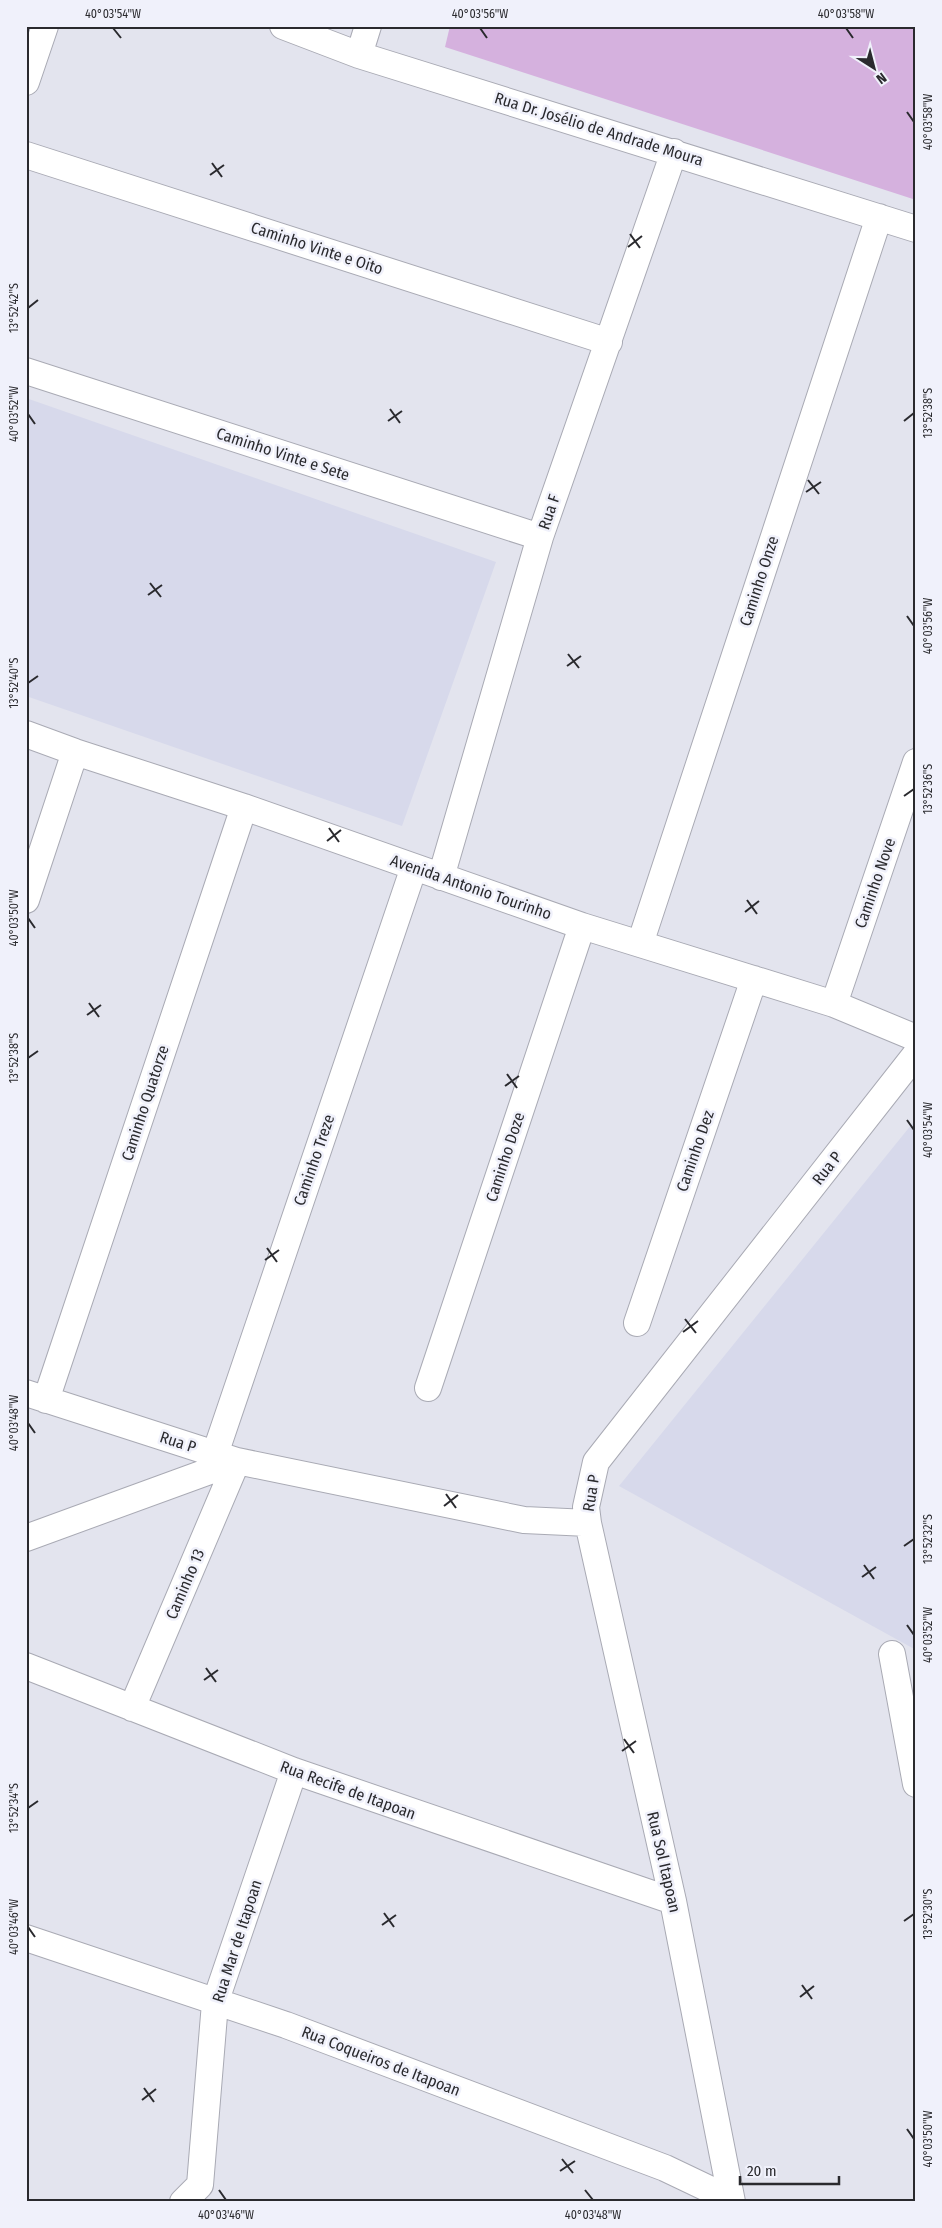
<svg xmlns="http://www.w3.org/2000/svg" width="942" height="2228" font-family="'Fira Sans Condensed',sans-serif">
	<rect width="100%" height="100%" fill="#e3e4ee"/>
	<path fill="#d7d9eb" d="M26,398L496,562L402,826L26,696Z
		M916,1119V1650L619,1486Z"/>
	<path fill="#d5b1de" d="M450,26H916V200L445,47Z"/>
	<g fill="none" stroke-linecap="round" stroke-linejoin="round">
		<g stroke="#a9aab4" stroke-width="28">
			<path id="street" d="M283,26L359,55L916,229
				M359,55L368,26
				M26,82L45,26
				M26,155L609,342
				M26,371L540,537
				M26,734L75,752L244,807L582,926L834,1004L916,1038
				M441,877L540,537L674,152
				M26,900L75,752
				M640,944L879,217
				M834,1004L916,762
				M637,1323L754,979
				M428,1388L582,926
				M26,1393L237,1461L524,1520L588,1523
				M46,1400L244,807
				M215,1454L414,867
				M26,1538L237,1461
				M892,1654L916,1784
				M26,1666L294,1771L673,1901
				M132,1708L237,1461
				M26,1938L286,2025L665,2168L730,2199
				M183,2202L200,2185L215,2003L294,1771
				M732,2202L673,1901L588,1523L586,1507L596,1462L916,1054"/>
		</g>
		<use href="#street" stroke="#fff" stroke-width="26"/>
	</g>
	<path fill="none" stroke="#2a2a2e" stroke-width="2" d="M113,28L121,38M480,28L487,38M846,28L853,38M907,112L914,122M212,163L222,177M210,175L224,165M630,234L640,248M628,247L642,236M28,308L38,300M390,409L400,423M28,414L35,424M388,421L402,411M904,421L914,413M808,480L819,494M806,492L821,482M150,583L161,597M148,595L162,585M907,616L914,626M568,654L579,668M567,666L581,656M28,683L38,676M904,796L914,789M329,828L339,842M327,841L341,830M747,900L757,914M745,912L759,901M28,918L35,928M89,1003L99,1017M87,1015L101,1005M28,1058L38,1051M507,1074L517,1088M505,1086L519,1076M907,1120L914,1130M267,1248L277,1262M265,1260L279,1250M685,1319L696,1333M683,1332L698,1321M28,1423L35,1433M446,1494L456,1508M444,1506L458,1495M904,1546L914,1539M864,1565L874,1579M862,1577L876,1567M907,1625L914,1635M206,1668L216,1682M204,1680L218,1670M624,1739L634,1753M622,1751L636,1741M28,1808L38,1801M384,1913L394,1927M904,1921L914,1914M382,1925L396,1915M28,1927L35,1937M802,1985L812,1999M800,1997L814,1986M144,2088L154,2102M142,2100L156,2089M907,2129L914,2139M562,2159L573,2173M560,2171L575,2161M219,2190L226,2200M585,2190L593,2200"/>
	<g text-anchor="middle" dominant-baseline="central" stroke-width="5" stroke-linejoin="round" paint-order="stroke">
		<g font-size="16" fill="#2a2a2e" stroke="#f0f1fb">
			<text transform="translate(599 129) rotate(17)">Rua Dr. Josélio de Andrade Moura</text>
			<text transform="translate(317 248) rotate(18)">Caminho Vinte e Oito</text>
			<text transform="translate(283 454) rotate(18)">Caminho Vinte e Sete</text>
			<text transform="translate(549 512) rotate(-71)">Rua F</text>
			<text transform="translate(759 581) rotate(-72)">Caminho Onze</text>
			<text transform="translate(875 883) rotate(-71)">Caminho Nove</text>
			<text transform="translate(471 887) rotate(19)">Avenida Antonio Tourinho</text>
			<text transform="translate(145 1103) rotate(-72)">Caminho Quatorze</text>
			<text transform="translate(695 1151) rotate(-71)">Caminho Dez</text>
			<text transform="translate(505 1157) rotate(-72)">Caminho Doze</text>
			<text transform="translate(314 1160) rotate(-71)">Caminho Treze</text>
			<text transform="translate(827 1168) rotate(-52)">Rua P</text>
			<text transform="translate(178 1442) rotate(18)">Rua P</text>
			<text transform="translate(591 1493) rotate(-81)">Rua P</text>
			<text transform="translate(185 1584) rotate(-67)">Caminho 13</text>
			<text transform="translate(348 1790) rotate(20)">Rua Recife de Itapoan</text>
			<text transform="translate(664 1862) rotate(77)">Rua Sol Itapoan</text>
			<text transform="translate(237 1941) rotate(-72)">Rua Mar de Itapoan</text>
			<text transform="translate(381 2061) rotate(21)">Rua Coqueiros de Itapoan</text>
		</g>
	</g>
	<rect width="942" height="2228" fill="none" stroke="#f0f1fb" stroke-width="55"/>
	<g transform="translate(874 68) rotate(144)" stroke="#f0f1fb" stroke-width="4" paint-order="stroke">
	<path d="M0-4L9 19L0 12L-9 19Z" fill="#2a2a2e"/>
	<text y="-8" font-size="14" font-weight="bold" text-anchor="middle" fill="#2a2a2e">N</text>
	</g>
	<path d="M740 2176v8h99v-8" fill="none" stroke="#2a2a2e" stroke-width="2.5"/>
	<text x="747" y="2176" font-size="15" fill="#2a2a2e" stroke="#f0f1fb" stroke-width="4" paint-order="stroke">20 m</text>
	<rect x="28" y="28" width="886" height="2172" fill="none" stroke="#2a2a2e" stroke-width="2"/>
	<g font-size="12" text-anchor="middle" fill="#2a2a2e">
		<text x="113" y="18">40°03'54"W</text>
		<text x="480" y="18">40°03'56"W</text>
		<text x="846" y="18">40°03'58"W</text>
		<text transform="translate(928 122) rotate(-90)" y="4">40°03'58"W</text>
		<text transform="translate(14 308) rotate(-90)" y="4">13°52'42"S</text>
		<text transform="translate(928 413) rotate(-90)" y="4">13°52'38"S</text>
		<text transform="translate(14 414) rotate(-90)" y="4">40°03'52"W</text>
		<text transform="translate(928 626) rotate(-90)" y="4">40°03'56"W</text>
		<text transform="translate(14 683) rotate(-90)" y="4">13°52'40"S</text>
		<text transform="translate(928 789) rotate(-90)" y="4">13°52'36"S</text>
		<text transform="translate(14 918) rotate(-90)" y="4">40°03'50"W</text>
		<text transform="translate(14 1058) rotate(-90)" y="4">13°52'38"S</text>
		<text transform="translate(928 1130) rotate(-90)" y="4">40°03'54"W</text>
		<text transform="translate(14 1423) rotate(-90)" y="4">40°03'48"W</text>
		<text transform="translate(928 1539) rotate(-90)" y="4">13°52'32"S</text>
		<text transform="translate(928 1635) rotate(-90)" y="4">40°03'52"W</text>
		<text transform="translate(14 1808) rotate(-90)" y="4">13°52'34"S</text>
		<text transform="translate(928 1914) rotate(-90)" y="4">13°52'30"S</text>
		<text transform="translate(14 1927) rotate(-90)" y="4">40°03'46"W</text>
		<text transform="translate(928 2139) rotate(-90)" y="4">40°03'50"W</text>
		<text x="226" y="2219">40°03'46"W</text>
		<text x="593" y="2219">40°03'48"W</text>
	</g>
</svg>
